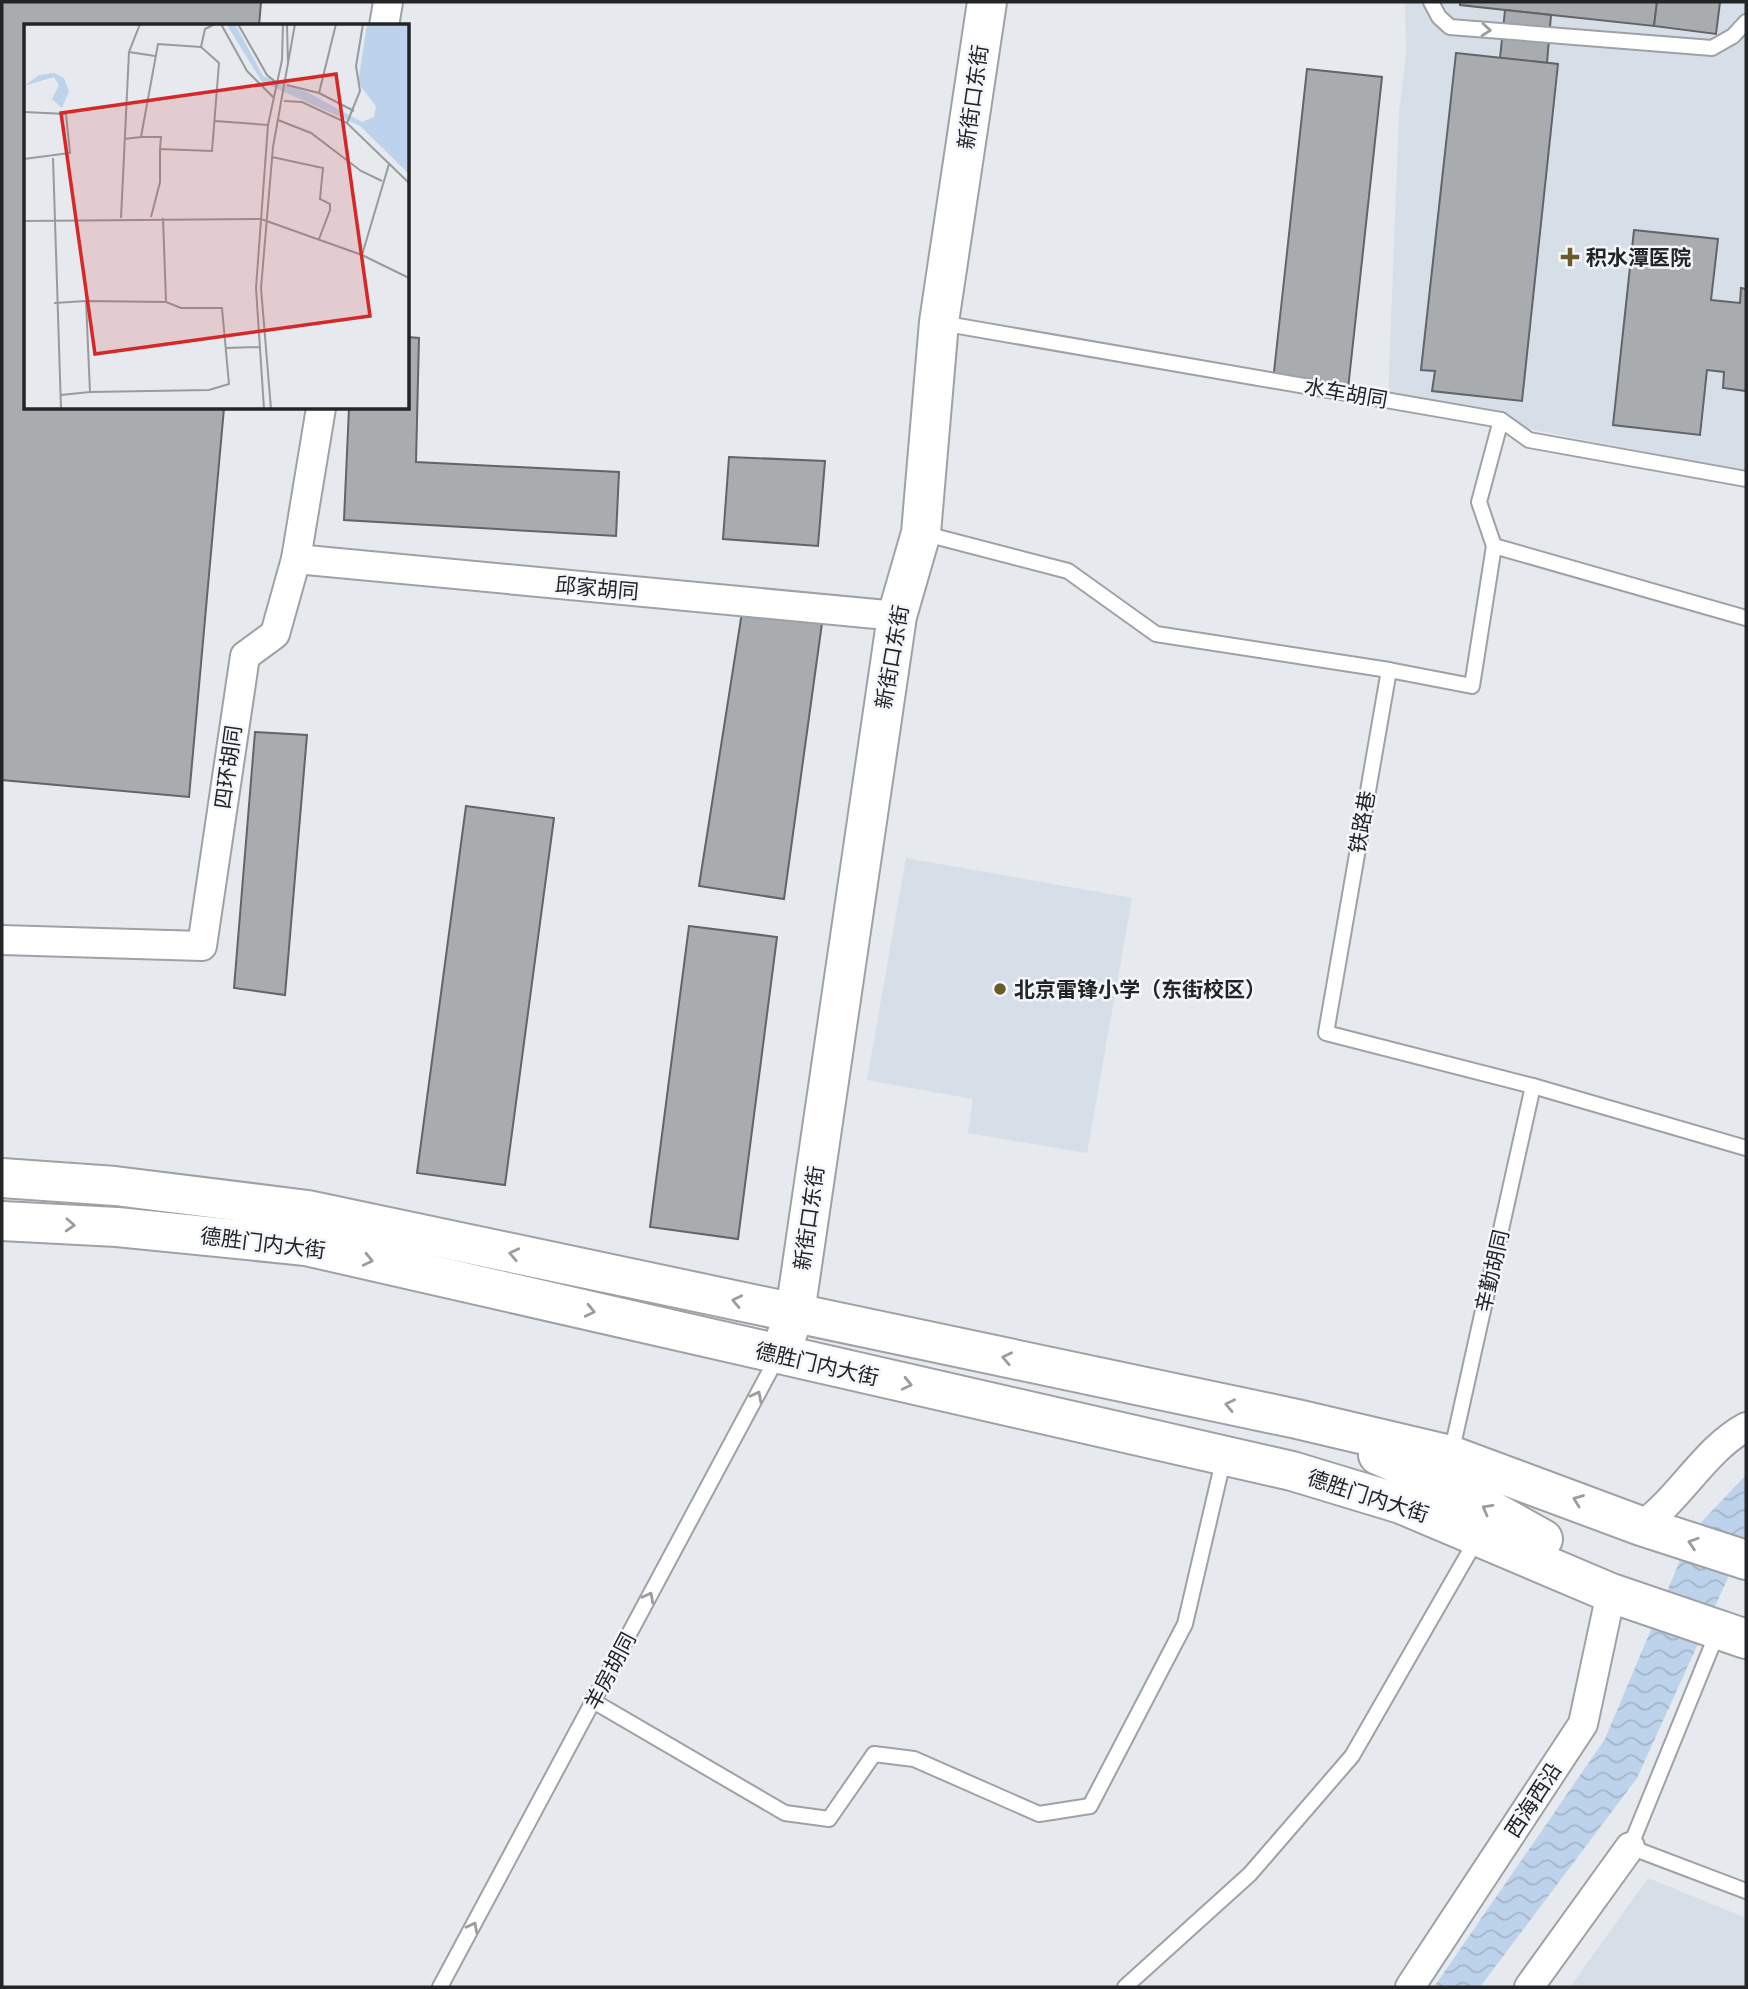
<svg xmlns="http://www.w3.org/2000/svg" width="1748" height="1989" font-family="'Public Sans','Noto Sans SC',sans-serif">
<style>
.built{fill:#d6dee8}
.water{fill:url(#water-waves)}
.building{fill:#a8acaf;stroke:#626468;stroke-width:2}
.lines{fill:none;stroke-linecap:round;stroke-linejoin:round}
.lane-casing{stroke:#9ea1a5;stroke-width:18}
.street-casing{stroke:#9ea1a5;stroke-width:32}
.secondary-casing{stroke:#9ea1a5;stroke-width:42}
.lane{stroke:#fff;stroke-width:14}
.street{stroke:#fff;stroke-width:28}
.secondary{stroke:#fff;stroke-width:38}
.oneway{stroke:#9c9c9d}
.poi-dot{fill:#6b5b29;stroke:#f3f7fb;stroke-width:2.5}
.labels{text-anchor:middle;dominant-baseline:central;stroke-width:5;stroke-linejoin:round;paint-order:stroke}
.street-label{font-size:21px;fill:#232426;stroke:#f3f7fb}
.poi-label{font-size:21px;font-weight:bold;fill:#232426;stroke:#f3f7fb;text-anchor:start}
.inset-road{fill:none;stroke:#989a9d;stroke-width:2}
.view{fill:#d62828;fill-opacity:0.15;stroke:#d62828;stroke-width:3.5}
.inset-edge{fill:none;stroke:#232426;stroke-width:3.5}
</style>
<defs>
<pattern id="water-waves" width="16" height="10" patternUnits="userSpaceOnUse" patternTransform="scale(1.75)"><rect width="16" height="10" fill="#bdd3eb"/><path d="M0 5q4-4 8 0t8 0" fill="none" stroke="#a2b5c9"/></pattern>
</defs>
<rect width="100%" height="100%" fill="#e6e9ed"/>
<g class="built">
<polygon points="1405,2 1746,2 1746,472 1388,401 1399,113 1406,55"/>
<polygon points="906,858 1132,898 1087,1153 968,1133 973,1099 867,1080"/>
<polygon points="1648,1878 1746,1918 1746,1987 1570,1987"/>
</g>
<polygon class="water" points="1746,1475 1746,1538 1637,1778 1480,1987 1434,1987 1605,1739 1692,1532"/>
<g class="building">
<polygon points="2,2 261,2 259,26 26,26 26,408 224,408 189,797 2,780"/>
<polygon points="1460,2 1657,2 1654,26 1460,5"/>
<polygon points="1657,2 1720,2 1716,34 1654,26"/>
<polygon points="1505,10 1551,15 1547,63 1500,58"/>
<polygon points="1456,53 1558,64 1522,401 1432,391 1435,371 1421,370"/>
<polygon points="1307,69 1382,77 1348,389 1273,381"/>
<polygon points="1634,230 1718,239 1711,300 1740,303 1741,288 1746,289 1746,391 1723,388 1724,372 1707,370 1700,435 1613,425"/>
<polygon points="408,337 419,338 416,462 619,472 616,536 344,520 349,408 408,408"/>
<polygon points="729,457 825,461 818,546 723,539"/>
<polygon points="742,612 822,623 784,899 699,886"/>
<polygon points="255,732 307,735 285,995 234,988"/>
<polygon points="466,806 554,818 505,1185 417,1173"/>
<polygon points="689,926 777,937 738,1239 650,1227"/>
</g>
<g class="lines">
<defs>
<g id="lane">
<polyline points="1431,2 1439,17 1450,27 1712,48 1733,36 1746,22"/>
<polyline points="941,323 1501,420 1529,440 1746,479"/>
<polyline points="1501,420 1479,502 1494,546 1746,618"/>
<polyline points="922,533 1068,571 1156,634 1389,670 1326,1033 1533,1086 1746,1148"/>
<polyline points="1389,670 1472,686 1494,546"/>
<polyline points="1451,1454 1533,1086"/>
<polyline points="1718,1631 1630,1847 1746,1891"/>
<polyline points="593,1701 785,1813 829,1819 874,1754 914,1759 1039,1814 1090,1806 1185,1624 1224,1457"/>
<polyline points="440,1987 778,1356"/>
<polyline points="1125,1987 1250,1874 1352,1756 1478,1537"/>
</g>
<g id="street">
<polyline points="384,26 388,2"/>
<polyline points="296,559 897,616"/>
<polyline points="2,940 202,946 245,656 275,634 296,559 321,408"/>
<path d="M1641,1526C1681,1498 1704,1450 1746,1427"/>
<polyline points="1410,1987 1583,1724 1611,1593"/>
<polyline points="1529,1987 1630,1847"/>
</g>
<g id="secondary">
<polyline points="2,1178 115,1186 308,1210 1297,1419 1450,1455 1641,1526 1746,1560"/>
<polyline points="2,1221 117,1227 306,1246 1292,1471 1401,1504 1611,1593 1746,1639"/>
<polyline points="786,1337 795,1313 897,616 921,533 939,322 987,2"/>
<polyline points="1378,1455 1446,1485 1543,1539"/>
</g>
</defs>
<use href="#lane" class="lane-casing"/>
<use href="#street" class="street-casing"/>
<use href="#secondary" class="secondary-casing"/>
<use href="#lane" class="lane"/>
<use href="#street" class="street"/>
<use href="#secondary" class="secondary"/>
</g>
<defs><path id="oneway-chevron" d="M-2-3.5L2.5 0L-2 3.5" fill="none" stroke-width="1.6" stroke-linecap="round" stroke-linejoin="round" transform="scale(1.75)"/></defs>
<g class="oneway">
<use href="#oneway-chevron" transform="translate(1486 30) rotate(5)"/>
<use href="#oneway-chevron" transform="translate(70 1225) rotate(3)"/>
<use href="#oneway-chevron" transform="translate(514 1254) rotate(-168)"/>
<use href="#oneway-chevron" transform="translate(368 1260) rotate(13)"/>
<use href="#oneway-chevron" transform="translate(737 1301) rotate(-168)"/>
<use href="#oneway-chevron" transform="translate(590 1311) rotate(13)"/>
<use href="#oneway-chevron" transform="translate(1007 1358) rotate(-168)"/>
<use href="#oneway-chevron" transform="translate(907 1384) rotate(13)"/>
<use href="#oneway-chevron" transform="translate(757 1396) rotate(-62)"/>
<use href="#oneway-chevron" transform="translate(1230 1405) rotate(-168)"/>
<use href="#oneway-chevron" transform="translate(1578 1500) rotate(-159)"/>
<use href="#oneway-chevron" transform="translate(1487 1509) rotate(-151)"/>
<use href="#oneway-chevron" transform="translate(1693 1543) rotate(-162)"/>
<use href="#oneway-chevron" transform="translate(649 1597) rotate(-62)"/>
<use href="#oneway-chevron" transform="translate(473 1927) rotate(-62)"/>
</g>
<g class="poi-dot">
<path d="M1566.5 246.5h7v7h7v7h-7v7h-7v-7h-7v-7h7z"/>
<circle cx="1000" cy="989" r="7"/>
</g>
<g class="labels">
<g class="street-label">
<text transform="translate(973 97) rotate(-82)">新街口东街</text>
<text transform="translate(1346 393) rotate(10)">水车胡同</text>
<text transform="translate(597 588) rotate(5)">邱家胡同</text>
<text transform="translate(892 657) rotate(-80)">新街口东街</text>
<text transform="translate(228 767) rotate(-82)">四环胡同</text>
<text transform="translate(1362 822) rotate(-80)">铁路巷</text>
<text transform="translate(809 1218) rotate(-82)">新街口东街</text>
<text transform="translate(263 1243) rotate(7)">德胜门内大街</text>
<text transform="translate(1492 1271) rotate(-77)">辛勤胡同</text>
<text transform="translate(817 1364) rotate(13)">德胜门内大街</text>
<text transform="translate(1368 1496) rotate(18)">德胜门内大街</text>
<text transform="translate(610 1671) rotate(-62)">羊房胡同</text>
<text transform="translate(1533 1800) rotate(-57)">西海西沿</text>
</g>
<g class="poi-label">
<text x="1586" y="257">积水潭医院</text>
<text x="1014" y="989">北京雷锋小学（东街校区）</text>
</g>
</g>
<g transform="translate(24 24)">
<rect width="385" height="385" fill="#e6e9ed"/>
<path d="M211,0L239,52L285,69L338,98L350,93L352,82L334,59L343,0H385V150L336,102L238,58L203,1ZM30,49L40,54L45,67L38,84L28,75L35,61L30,53L0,62L15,51Z" fill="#bdd3eb"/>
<path class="inset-road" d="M197,0L223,47L250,74M214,0L243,51L253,59M263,0L264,41M105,28L131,32M263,61L295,69L312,0M295,69L330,87M260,77L278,78L323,99L385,159M0,88L42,90L46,129L0,135M254,96L287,109L337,147L358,157M191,97L244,101M323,99L336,67L332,42L339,0M117,113H137L136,125M100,115L117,113L134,20L177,23M248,133L299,144L296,175L306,180V186L295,215M29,134L37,385M127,193L136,158V125L188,127L195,39L177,23L181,5L191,0M97,194L105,28L116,0M139,194L142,278M0,197L237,195L338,231L385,254M338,231L365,140M30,279L62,277L142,278L157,284H198L205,360L185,366L66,368L62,277M202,324L235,323M37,371L66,368M240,385L232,264L244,101L258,36L259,0M247,385L237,264L249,123L271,0"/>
<path class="view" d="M312,50L346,292L71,330L37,89Z"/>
<rect width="385" height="385" class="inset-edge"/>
</g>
<rect width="1748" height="1989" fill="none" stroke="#232426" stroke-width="7"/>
</svg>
